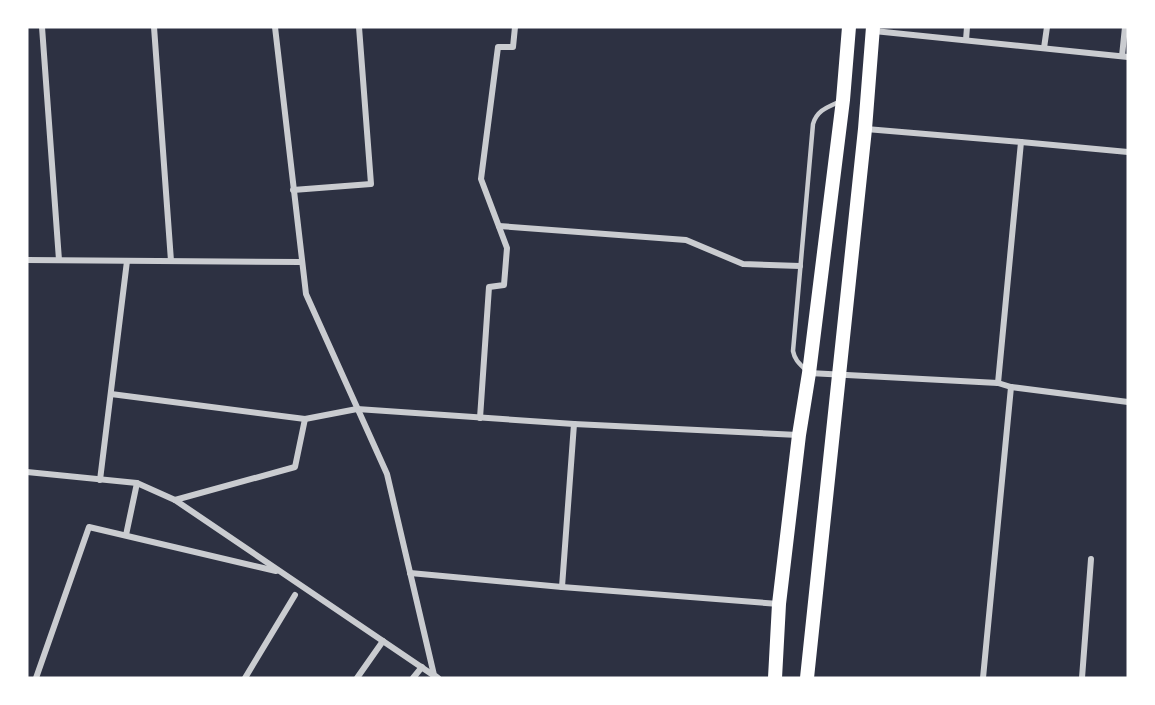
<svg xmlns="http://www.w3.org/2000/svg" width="1155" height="705" font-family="'Fira Sans Condensed',sans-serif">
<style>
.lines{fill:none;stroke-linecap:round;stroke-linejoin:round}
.service{stroke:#caccd0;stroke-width:4.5}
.minor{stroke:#caccd0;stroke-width:6}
.primary{stroke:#fff;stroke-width:14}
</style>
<rect width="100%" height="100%" fill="#2d3142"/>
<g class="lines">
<path class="service" d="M807,371C800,364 795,361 793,351L813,124C817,110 828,107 841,101"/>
<g class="minor">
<polyline points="42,27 59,260"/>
<polyline points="154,27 171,261"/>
<polyline points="275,27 306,294 387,474 434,675 438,678"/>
<polyline points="874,31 1128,57"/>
<polyline points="966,40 967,27"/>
<polyline points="1044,48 1047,27"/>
<polyline points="1122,56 1125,27"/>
<polyline points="866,129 1021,142 1128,152"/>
<polyline points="293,190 371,184 359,27"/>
<polyline points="499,226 686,240 743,264 800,266"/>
<polyline points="27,260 301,262"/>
<polyline points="809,373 998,383 1011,387 1128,402"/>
<polyline points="998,383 1021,142"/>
<polyline points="111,394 305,419 357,409 574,424 798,435"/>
<polyline points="480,418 489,287 504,285 507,248 481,179 498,47 513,47 515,27"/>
<polyline points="27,472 137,483 175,500 433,675"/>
<polyline points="100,480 127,261"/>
<polyline points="175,500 295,467 305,419"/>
<polyline points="126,535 137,483"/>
<polyline points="410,573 562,587 779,604"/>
<polyline points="562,587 574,424"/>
<polyline points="36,678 89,527 276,571"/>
<polyline points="245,678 295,595"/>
<polyline points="357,678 383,641"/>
<polyline points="413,678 422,667"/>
<polyline points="983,678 1011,387"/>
<polyline points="1082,678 1091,559"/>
</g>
<g class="primary">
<polyline points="775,678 779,604 799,435 809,373 843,100 849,27"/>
<polyline points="807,678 865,129 873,27"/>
</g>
</g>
<rect width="1155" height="705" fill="none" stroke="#ffffff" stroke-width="57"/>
</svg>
